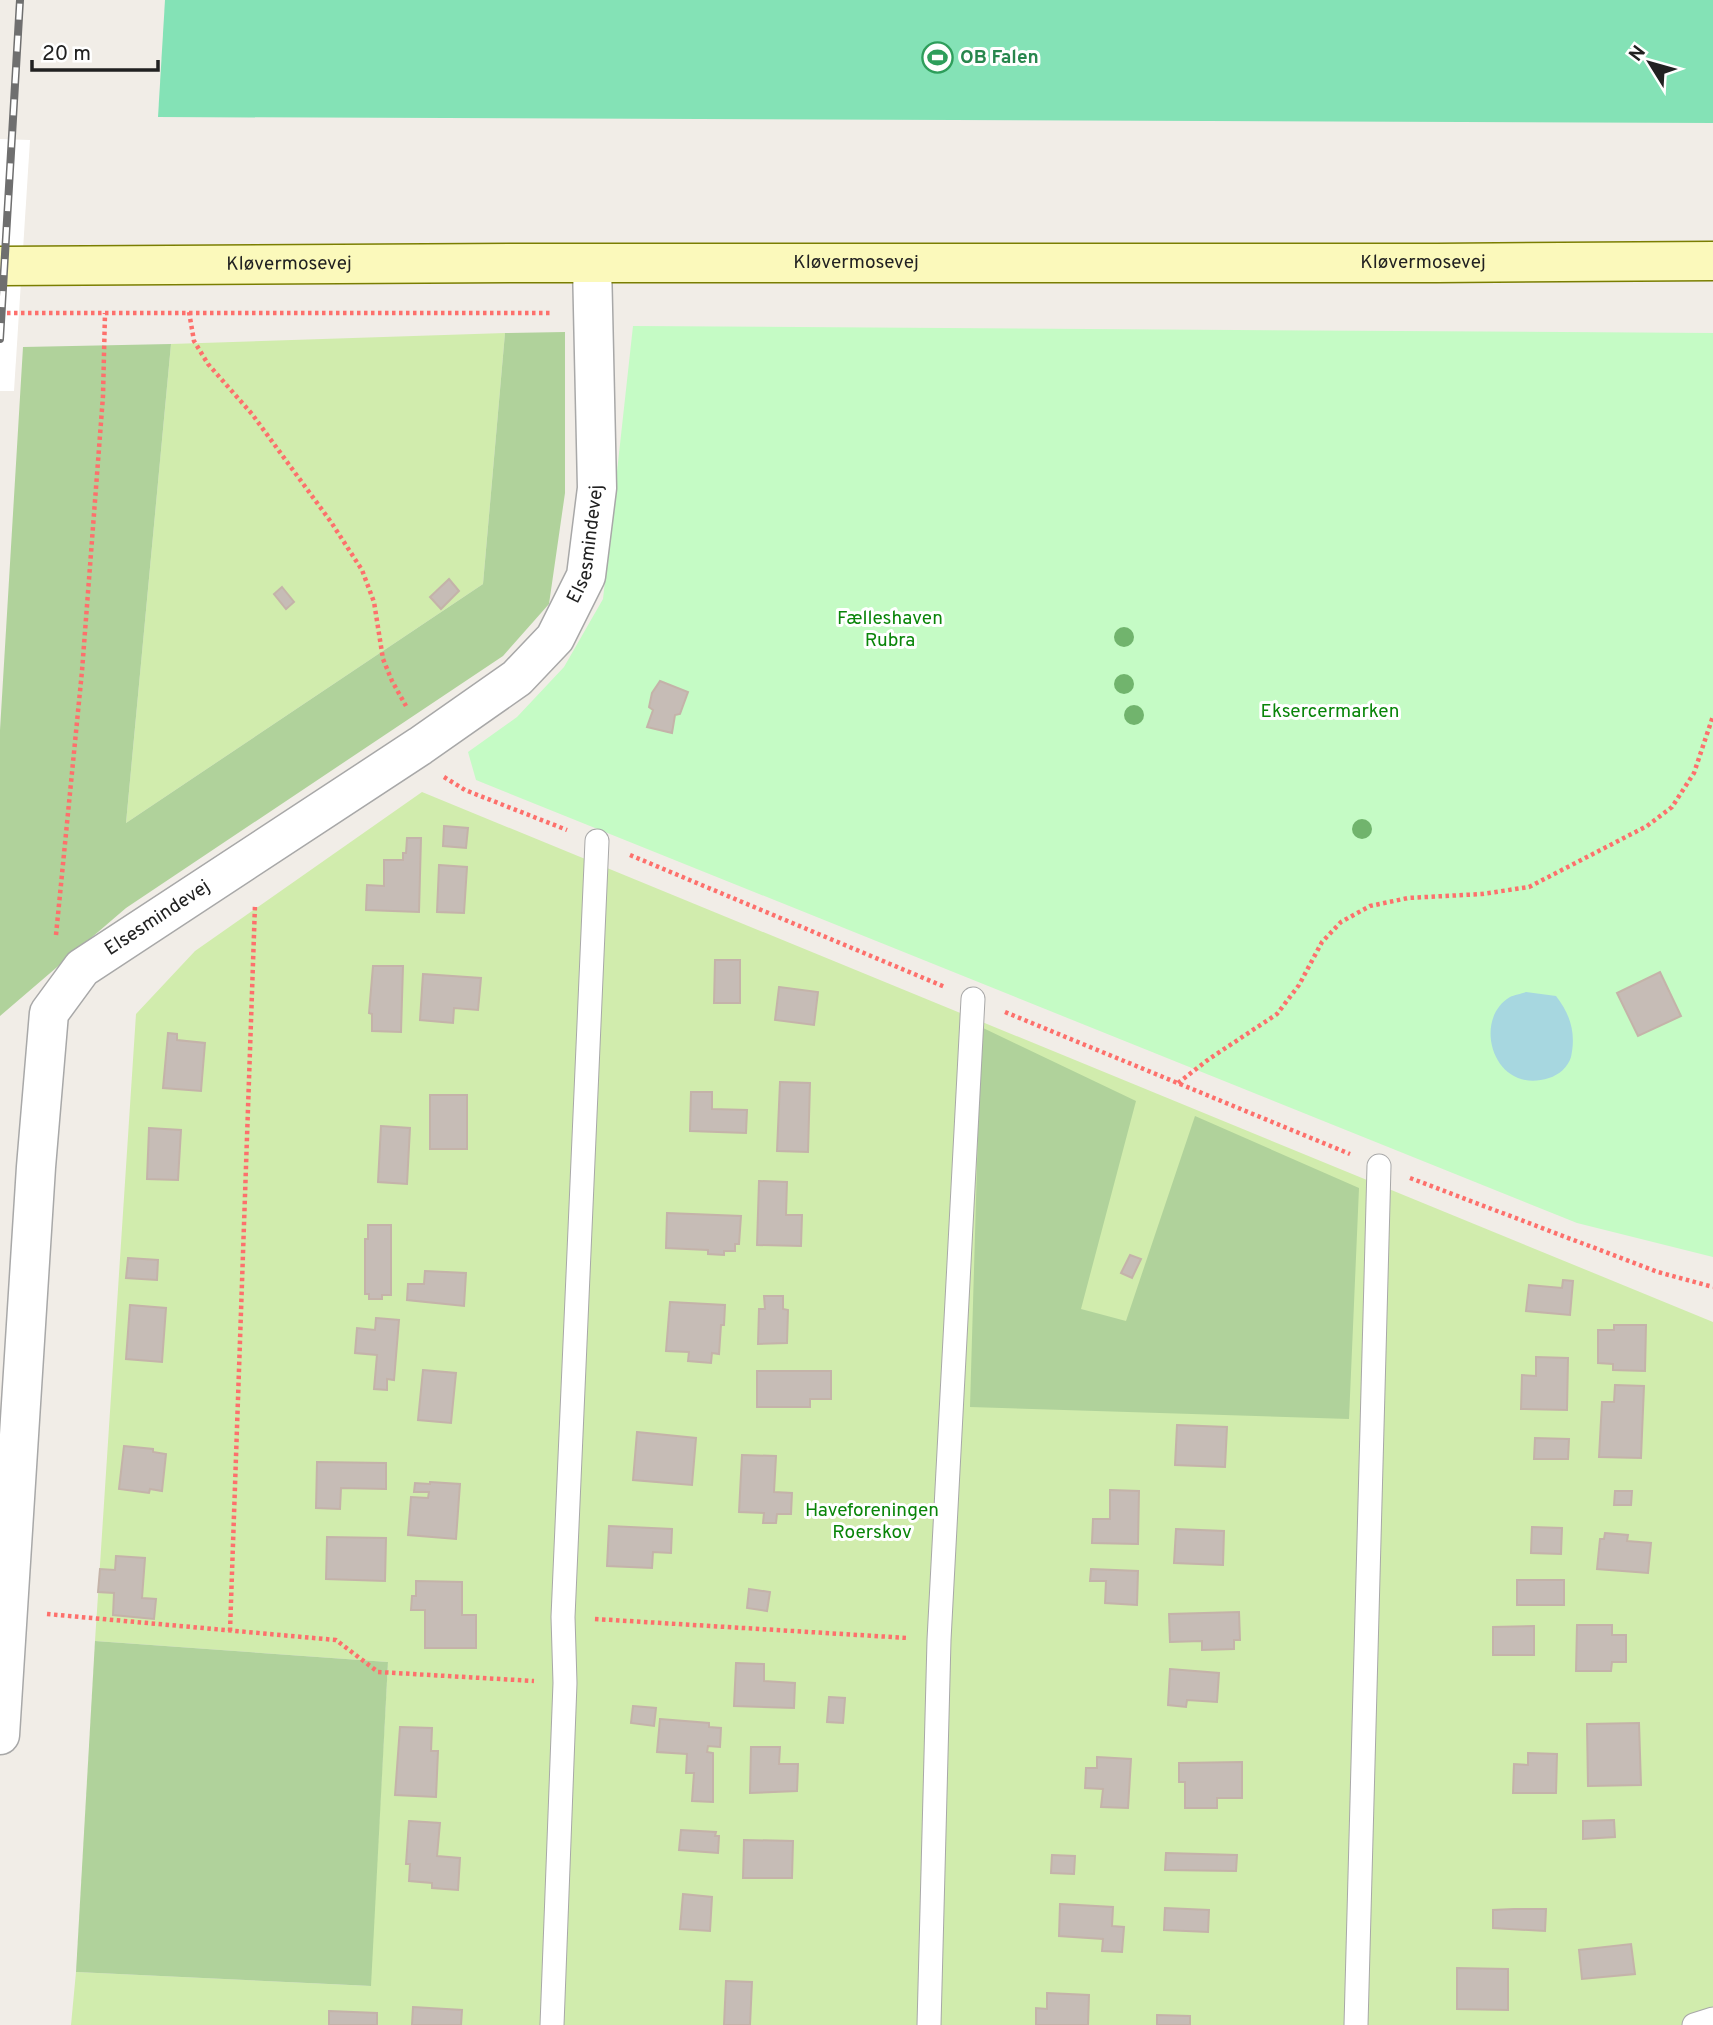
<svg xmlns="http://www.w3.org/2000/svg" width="1713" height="2025" font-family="Overpass,sans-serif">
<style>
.grass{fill:#d1ecad}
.forest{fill:#b0d29b}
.park{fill:#c5fbc5}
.pitch{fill:#84e2b6}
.water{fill:#a7d7e0}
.pier{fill:#fff}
.building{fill:#c6bcb6;stroke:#c4b3a9;stroke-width:2}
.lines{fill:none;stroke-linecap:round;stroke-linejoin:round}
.lane-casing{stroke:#a8a8a8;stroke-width:25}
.street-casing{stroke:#a8a8a8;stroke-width:41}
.secondary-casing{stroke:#7a7e02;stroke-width:41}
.path{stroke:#fd706c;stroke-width:4.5;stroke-dasharray:3.5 3.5;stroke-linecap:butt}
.lane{stroke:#fff;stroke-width:23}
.street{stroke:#fff;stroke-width:38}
.secondary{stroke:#fbf9bb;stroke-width:38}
.rail-casing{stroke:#6f6f6f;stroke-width:8}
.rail{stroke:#fff;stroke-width:5;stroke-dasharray:16;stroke-linecap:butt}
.tree{fill:#71b46d}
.labels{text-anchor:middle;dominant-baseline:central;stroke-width:6;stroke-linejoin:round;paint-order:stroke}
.leisure-label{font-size:19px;font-weight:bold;fill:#27864d;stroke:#fff;text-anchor:start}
.street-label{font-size:19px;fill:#212121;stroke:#fff}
.park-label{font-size:19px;fill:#098509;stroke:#fff}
</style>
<rect width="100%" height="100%" fill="#f1ede7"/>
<g class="grass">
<polygon points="505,333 483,584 126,823 171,344"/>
<polygon points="422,792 1713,1322 1713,2025 71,2025 76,1972 370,1986 388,1662 95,1641 136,1014 195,951"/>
</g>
<g class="forest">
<polygon points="565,332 565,493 549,604 503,656 126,908 0,1016 0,730 23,347 171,344 126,823 483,584 505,333"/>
<polygon points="981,1027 1136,1101 1081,1309 1126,1321 1195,1116 1359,1188 1349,1419 970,1407"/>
<polygon points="95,1641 388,1662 371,1986 76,1972"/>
</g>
<polygon class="park" points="633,326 1713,333 1713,1257 1577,1223 476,780 468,752 517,717 564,667 603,599"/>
<polygon class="pitch" points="165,0 1713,0 1713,123 158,117"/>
<path class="water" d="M1526,992L1556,996C1571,1015 1576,1034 1571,1057C1568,1067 1559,1075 1549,1078C1494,1096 1471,1020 1510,997C1514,995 1521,994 1526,992Z"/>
<polygon class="pier" points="0,139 30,140 14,391 0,391"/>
<g class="building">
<polygon points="449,579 459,591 441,609 430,597"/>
<polygon points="282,587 294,602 286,609 274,594"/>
<polygon points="660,681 688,692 680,714 675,715 672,733 647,727 653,710 649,707 652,693"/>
<polygon points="444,826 468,828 466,848 443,846"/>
<polygon points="407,838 421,838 419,912 366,910 367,885 384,886 384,860 403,860 403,853 406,853"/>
<polygon points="439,865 467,867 464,913 437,912"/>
<polygon points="715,960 740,960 740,1003 714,1003"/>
<polygon points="373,966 403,966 401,1032 372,1031 372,1014 369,1013"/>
<polygon points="1660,972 1681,1016 1638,1036 1617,993"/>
<polygon points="423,974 481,978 478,1010 454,1008 453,1023 420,1020"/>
<polygon points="779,987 818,992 814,1025 775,1020"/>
<polygon points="168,1033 177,1034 177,1040 205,1043 201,1091 163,1088"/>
<polygon points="780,1082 810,1083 808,1152 777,1151"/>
<polygon points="691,1092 712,1092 712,1109 747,1110 746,1133 690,1131"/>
<rect x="430" y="1095" width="37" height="54"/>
<polygon points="381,1126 410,1128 407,1184 378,1182"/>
<polygon points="149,1128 181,1130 178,1180 147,1179"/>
<polygon points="759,1181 787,1182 786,1215 802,1215 801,1246 757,1245"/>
<polygon points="667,1213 741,1216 739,1244 735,1244 735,1251 724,1251 724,1255 708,1254 708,1250 666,1248"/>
<polygon points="368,1225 391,1225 391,1295 382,1295 382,1299 369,1299 369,1294 365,1294 365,1239 368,1239"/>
<polygon points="1130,1255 1141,1259 1132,1278 1121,1273"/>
<polygon points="128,1258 158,1260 157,1280 126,1278"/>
<polygon points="425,1271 466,1273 464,1306 407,1300 408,1284 424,1284"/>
<polygon points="1563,1280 1573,1281 1570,1315 1526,1311 1529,1285 1562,1288"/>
<polygon points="764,1296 783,1296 783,1309 788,1310 787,1343 758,1344 759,1309 765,1309"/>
<polygon points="670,1302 725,1305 724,1325 721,1325 719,1354 712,1353 711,1363 688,1361 689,1352 666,1351"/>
<polygon points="130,1305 166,1308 162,1362 126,1359"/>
<polygon points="376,1318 399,1320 394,1380 387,1379 387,1390 374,1389 377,1355 355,1353 357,1328 375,1330"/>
<polygon points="1614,1325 1646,1325 1645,1371 1613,1370 1613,1364 1598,1363 1598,1330 1614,1330"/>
<polygon points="1536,1357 1568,1358 1567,1410 1521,1409 1522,1375 1536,1376"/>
<polygon points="423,1370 456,1373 451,1423 418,1420"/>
<polygon points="757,1371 831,1371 831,1399 810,1399 810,1407 757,1407"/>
<polygon points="1615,1385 1644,1386 1641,1458 1599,1457 1602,1402 1614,1402"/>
<polygon points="1177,1425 1227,1427 1225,1467 1175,1465"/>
<polygon points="637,1432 696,1438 692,1485 633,1480"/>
<polygon points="1535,1438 1569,1439 1568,1459 1534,1459"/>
<polygon points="124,1446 153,1449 153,1452 166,1454 162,1491 150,1489 149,1493 119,1489"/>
<polygon points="742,1455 776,1456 774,1492 792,1493 791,1514 777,1514 776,1523 763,1523 764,1513 739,1512"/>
<polygon points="317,1462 386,1463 386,1489 341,1488 340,1509 316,1508"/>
<polygon points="430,1482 460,1484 456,1539 408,1535 411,1497 428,1498 429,1492 414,1492 415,1483 430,1484"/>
<polygon points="1110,1490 1139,1491 1138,1544 1092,1543 1093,1519 1110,1519"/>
<polygon points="1615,1491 1632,1491 1631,1505 1614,1505"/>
<polygon points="609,1526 672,1529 671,1553 653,1552 652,1568 607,1566"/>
<polygon points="1532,1527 1562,1528 1561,1554 1531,1553"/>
<polygon points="1176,1529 1224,1531 1223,1565 1174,1563"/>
<polygon points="1605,1533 1628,1535 1627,1541 1651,1543 1648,1573 1597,1569 1600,1539 1604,1539"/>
<polygon points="327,1537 386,1538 385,1581 326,1579"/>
<polygon points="116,1556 145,1558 142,1598 156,1599 154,1619 113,1615 114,1593 98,1592 100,1569 115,1570"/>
<polygon points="1091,1569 1138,1571 1137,1605 1105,1603 1106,1581 1090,1581"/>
<rect x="1517" y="1580" width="47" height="25"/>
<polygon points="416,1581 462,1582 462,1615 476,1615 476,1648 425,1648 425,1610 411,1610 412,1596 416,1596"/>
<polygon points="749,1589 770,1592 767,1611 747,1608"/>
<polygon points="1239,1612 1240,1640 1234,1640 1234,1649 1202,1650 1202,1641 1170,1642 1169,1614"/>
<polygon points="1577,1625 1612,1625 1612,1635 1626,1635 1626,1662 1612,1662 1611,1671 1576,1671"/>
<polygon points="1534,1626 1534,1655 1493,1655 1493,1627"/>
<polygon points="736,1663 764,1664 764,1681 795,1683 794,1708 734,1706"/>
<polygon points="1170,1669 1219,1673 1217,1702 1187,1700 1186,1707 1168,1705"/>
<polygon points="829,1697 845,1698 843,1723 827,1722"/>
<polygon points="633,1706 656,1708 654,1726 631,1723"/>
<polygon points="660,1719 709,1723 709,1727 721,1728 720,1747 708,1746 707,1752 713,1753 713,1802 692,1801 694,1773 686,1773 687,1754 657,1752"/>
<polygon points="1639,1723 1641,1785 1588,1786 1587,1724"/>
<polygon points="400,1727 432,1728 431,1751 438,1751 436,1797 395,1795"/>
<polygon points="751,1747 780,1747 779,1764 798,1764 797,1791 750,1793"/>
<polygon points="1528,1753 1557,1754 1556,1793 1513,1793 1514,1764 1528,1765"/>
<polygon points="1097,1757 1131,1759 1128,1808 1101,1807 1103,1789 1085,1788 1086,1768 1097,1768"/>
<polygon points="1242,1762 1242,1798 1217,1798 1217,1808 1185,1808 1185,1782 1179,1782 1179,1763"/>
<polygon points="1614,1820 1615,1837 1583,1839 1583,1821"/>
<polygon points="409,1821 440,1823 437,1856 460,1858 458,1890 432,1888 432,1883 409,1881 410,1864 406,1864"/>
<polygon points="681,1830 716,1832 715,1836 719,1836 718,1853 679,1850"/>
<polygon points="744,1840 793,1841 792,1878 743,1878"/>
<polygon points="1166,1853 1237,1855 1236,1871 1165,1870"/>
<polygon points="1052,1855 1075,1856 1074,1874 1051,1873"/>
<polygon points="683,1894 712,1897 710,1931 680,1929"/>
<polygon points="1060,1904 1113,1907 1112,1926 1124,1927 1122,1952 1102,1951 1103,1939 1059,1936"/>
<polygon points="1165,1908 1209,1910 1208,1932 1164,1930"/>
<polygon points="1514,1909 1546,1909 1545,1931 1493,1928 1493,1910"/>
<polygon points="1631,1944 1635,1974 1582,1979 1579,1950"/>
<polygon points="1457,1968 1508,1969 1508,2010 1457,2009"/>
<polygon points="726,1981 752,1982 750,2025 724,2025"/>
<polygon points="1047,1993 1089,1995 1088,2025 1036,2025 1036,2008 1047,2009"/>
<polygon points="413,2007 462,2010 461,2025 412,2025"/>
<polygon points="329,2011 377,2013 377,2025 329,2025"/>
<polygon points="1157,2015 1190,2016 1190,2025 1157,2025"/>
</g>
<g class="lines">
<defs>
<g id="lane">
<polyline points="552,2025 565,1683 563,1617 597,841"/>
<polyline points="929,2025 939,1640 973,999"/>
<polyline points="1356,2025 1379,1166"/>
<polyline points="1694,2025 1713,2019"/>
</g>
<g id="street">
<path id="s1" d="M0,1735L36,1167L49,1013L82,968L420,746L517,678L555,638L586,576L597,488L592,264"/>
</g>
<g id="secondary">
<path id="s2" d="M0,266L511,263H1437L1713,261"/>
</g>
</defs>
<use href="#lane" class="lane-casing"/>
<use href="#street" class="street-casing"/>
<use href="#secondary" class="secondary-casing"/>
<g class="path">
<polyline points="189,312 194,341 208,364 252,414 331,522 362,570 374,602 383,659 392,681 406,706"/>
<polyline points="0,313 552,313"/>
<polyline points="444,777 465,790 567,830"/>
<polyline points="630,855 945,987"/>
<polyline points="56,935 82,671 103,396 105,313"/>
<polyline points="1005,1012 1350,1154"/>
<polyline points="1178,1083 1209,1059 1277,1014 1299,985 1322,942 1341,922 1370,906 1408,898 1482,894 1529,887 1647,826 1672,807 1694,773 1713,716"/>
<polyline points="1410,1178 1658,1272 1713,1287"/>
<polyline points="47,1614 336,1640 378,1672 534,1681"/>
<polyline points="595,1619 908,1638"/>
<polyline points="230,1631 255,905"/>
</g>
<use href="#lane" class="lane"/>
<use href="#street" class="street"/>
<use href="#secondary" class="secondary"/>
<defs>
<polyline id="rail" points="0,339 20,0"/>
</defs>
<use href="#rail" class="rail-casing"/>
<use href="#rail" class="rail"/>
</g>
<g class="tree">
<circle cx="1124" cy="637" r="10"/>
<circle cx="1124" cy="684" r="10"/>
<circle cx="1134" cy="715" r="10"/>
<circle cx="1362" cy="829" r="10"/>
</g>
<defs>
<symbol id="stadium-ring" viewBox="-11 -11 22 22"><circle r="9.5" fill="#fff" stroke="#2e9e5b" stroke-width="1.5"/><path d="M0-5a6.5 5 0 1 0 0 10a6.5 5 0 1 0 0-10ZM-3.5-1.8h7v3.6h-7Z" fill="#2e9e5b"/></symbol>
</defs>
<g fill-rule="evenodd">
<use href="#stadium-ring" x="920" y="40" width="35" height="35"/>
</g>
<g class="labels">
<g class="leisure-label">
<text x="960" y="58">OB Falen</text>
</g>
<g class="street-label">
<text stroke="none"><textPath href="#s2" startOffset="1423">Kløvermosevej</textPath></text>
<text stroke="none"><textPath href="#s2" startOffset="856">Kløvermosevej</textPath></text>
<text stroke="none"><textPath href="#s2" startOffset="289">Kløvermosevej</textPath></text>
<text stroke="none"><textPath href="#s1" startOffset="1458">Elsesmindevej</textPath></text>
<text stroke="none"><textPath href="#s1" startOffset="870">Elsesmindevej</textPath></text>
</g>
<g class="park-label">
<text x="890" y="619">Fælleshaven<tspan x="890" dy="22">Rubra</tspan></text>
<text x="1330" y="712">Eksercermarken</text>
<text x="872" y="1511">Haveforeningen<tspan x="872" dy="22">Roerskov</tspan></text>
</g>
</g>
<g transform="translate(1650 63) rotate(307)" stroke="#ffffff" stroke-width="5" paint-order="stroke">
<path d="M0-5L12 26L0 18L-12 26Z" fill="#212121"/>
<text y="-10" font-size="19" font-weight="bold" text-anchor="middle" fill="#212121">N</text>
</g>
<path d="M32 60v10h126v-10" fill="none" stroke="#212121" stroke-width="3.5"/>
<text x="42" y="60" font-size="21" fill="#212121" stroke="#ffffff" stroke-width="5" paint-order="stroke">20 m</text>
</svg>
